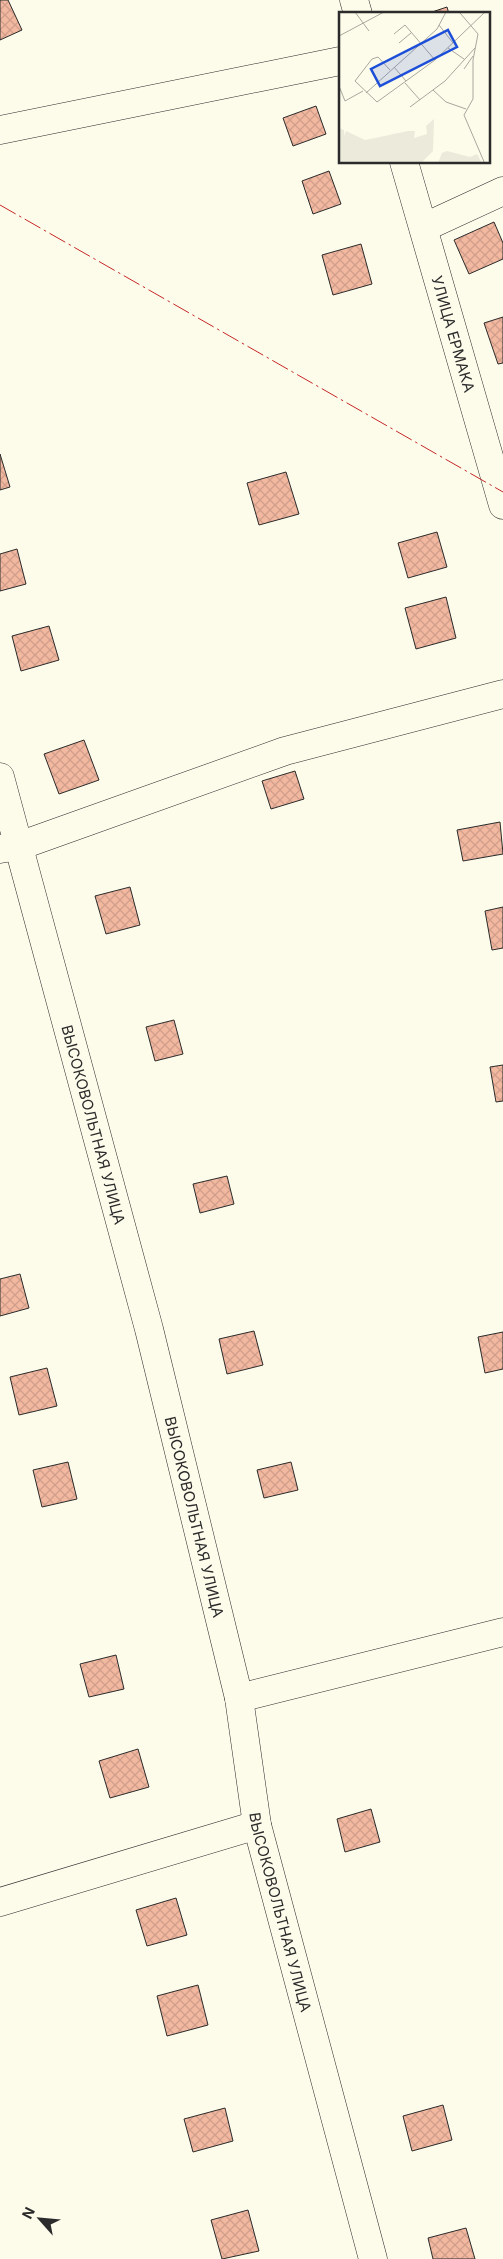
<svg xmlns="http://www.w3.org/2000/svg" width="503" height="2259" font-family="Inter,sans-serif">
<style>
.building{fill:url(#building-cross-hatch);stroke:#2b2b2b}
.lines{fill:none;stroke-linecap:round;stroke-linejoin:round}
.minor-casing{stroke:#2b2b2b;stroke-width:29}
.minor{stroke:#fdfbea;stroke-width:28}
.power{stroke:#c62828;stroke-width:1;stroke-dasharray:18 4 2.5 4;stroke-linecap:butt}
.labels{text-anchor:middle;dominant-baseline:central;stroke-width:4;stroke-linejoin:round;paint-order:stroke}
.street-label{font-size:15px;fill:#2b2b2b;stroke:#fdfbea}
.inset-road{fill:none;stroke:#a9a89e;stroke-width:1}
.view{fill:#1d4ed8;fill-opacity:0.15;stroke:#1d4ed8;stroke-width:2.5}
.inset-edge{fill:none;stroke:#2b2b2b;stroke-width:2.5}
</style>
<defs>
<pattern id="building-cross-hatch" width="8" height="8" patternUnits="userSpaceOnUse" patternTransform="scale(1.25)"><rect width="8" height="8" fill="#f2b8a0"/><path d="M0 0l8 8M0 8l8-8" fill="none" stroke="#d09e8a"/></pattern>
</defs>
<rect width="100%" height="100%" fill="#fdfbea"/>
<g class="building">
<polygon points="0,0 8,0 22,30 0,40"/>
<polygon points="447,7 449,14 426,14"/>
<polygon points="316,106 326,134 293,146 283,118"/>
<polygon points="329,171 341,204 313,214 302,181"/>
<polygon points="494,222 503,243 503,259 469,274 454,240"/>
<polygon points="361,244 372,284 333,295 322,255"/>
<polygon points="503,317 503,363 498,364 484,323"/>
<polygon points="0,454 10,487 0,490"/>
<polygon points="286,472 299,514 259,525 247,483"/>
<polygon points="437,532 447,567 408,578 398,543"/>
<polygon points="17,549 26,584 0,591 0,554"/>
<polygon points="446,597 456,638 416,649 405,608"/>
<polygon points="49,626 59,660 21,671 12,636"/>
<polygon points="84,740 99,780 59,794 44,754"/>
<polygon points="295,771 304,799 271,809 262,781"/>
<polygon points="500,822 503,854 463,861 457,830"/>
<polygon points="130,887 140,925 106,934 95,896"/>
<polygon points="503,907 503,948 492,950 485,911"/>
<polygon points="174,1020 183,1054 155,1061 146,1027"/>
<polygon points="503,1065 503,1101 496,1102 490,1067"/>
<polygon points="227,1176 234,1204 200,1213 193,1184"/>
<polygon points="20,1274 29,1308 0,1316 0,1279"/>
<polygon points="254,1331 263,1365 227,1374 219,1339"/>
<polygon points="503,1332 503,1369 485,1373 478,1337"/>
<polygon points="47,1368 57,1406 19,1415 10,1377"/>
<polygon points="68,1462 77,1499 42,1507 33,1470"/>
<polygon points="291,1462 298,1490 264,1498 257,1470"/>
<polygon points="116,1655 124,1689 89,1697 80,1664"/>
<polygon points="138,1749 149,1787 110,1798 99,1761"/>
<polygon points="371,1809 380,1842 345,1852 337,1819"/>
<polygon points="176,1898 187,1935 147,1946 136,1910"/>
<polygon points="198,1985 208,2025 167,2036 157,1996"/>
<polygon points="443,2105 452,2140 412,2151 403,2116"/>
<polygon points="225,2108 233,2141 193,2152 184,2119"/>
<polygon points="248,2210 259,2251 222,2259 211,2220"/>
<polygon points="466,2228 475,2259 433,2259 428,2238"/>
</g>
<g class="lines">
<defs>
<g id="minor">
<polyline points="354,0 358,14"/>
<polyline points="0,130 340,61"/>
<path id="s1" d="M404,162L503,505"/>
<polyline points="425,227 503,191"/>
<path id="s2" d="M0,777L149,1329L239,1698L257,1825L373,2259"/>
<polyline points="0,849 19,846 285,751 503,694"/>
<polyline points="239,1698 503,1632"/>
<polyline points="0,1902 257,1825"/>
</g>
</defs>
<use href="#minor" class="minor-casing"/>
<use href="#minor" class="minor"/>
<polyline class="power" points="0,205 503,492"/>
</g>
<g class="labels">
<g class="street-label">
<text stroke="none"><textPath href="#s1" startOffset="179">УЛИЦА ЕРМАКА</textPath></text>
<text stroke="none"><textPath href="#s2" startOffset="360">ВЫСОКОВОЛЬТНАЯ УЛИЦА</textPath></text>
<text stroke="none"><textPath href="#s2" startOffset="765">ВЫСОКОВОЛЬТНАЯ УЛИЦА</textPath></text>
<text stroke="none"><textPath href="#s2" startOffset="1170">ВЫСОКОВОЛЬТНАЯ УЛИЦА</textPath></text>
</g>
</g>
<g transform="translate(339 12)">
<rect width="151" height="151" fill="#fdfbea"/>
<path d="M95,107L94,139L82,151H0V116L5,118V124L7,119L26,128L69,119H76L75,126L88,122L87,114ZM108,139L131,145L138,142L143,151H99L103,141Z" fill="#ecebdb"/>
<path class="inset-road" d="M16,0L30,19M105,0H123M121,1L139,22L134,48V87L125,103L146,152M100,13L114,31M55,22L66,13L96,48M0,24L45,0M60,31L72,21M109,36L125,47M55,55L67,69M125,57L134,44M51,58L39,45L33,47L16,69L38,90L96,48L146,0M66,71L81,88M0,74L6,89L24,79M94,78L107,90L127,97M27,81L98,17L107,0M71,95L106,69L136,36"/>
<path class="view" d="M109,18L118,35L41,74L32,57Z"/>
<rect width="151" height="151" class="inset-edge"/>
</g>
<g transform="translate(40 2219) rotate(297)" stroke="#fdfbea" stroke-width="4" paint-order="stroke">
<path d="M0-4L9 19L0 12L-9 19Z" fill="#2b2b2b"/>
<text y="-8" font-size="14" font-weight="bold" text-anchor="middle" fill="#2b2b2b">N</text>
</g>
</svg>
